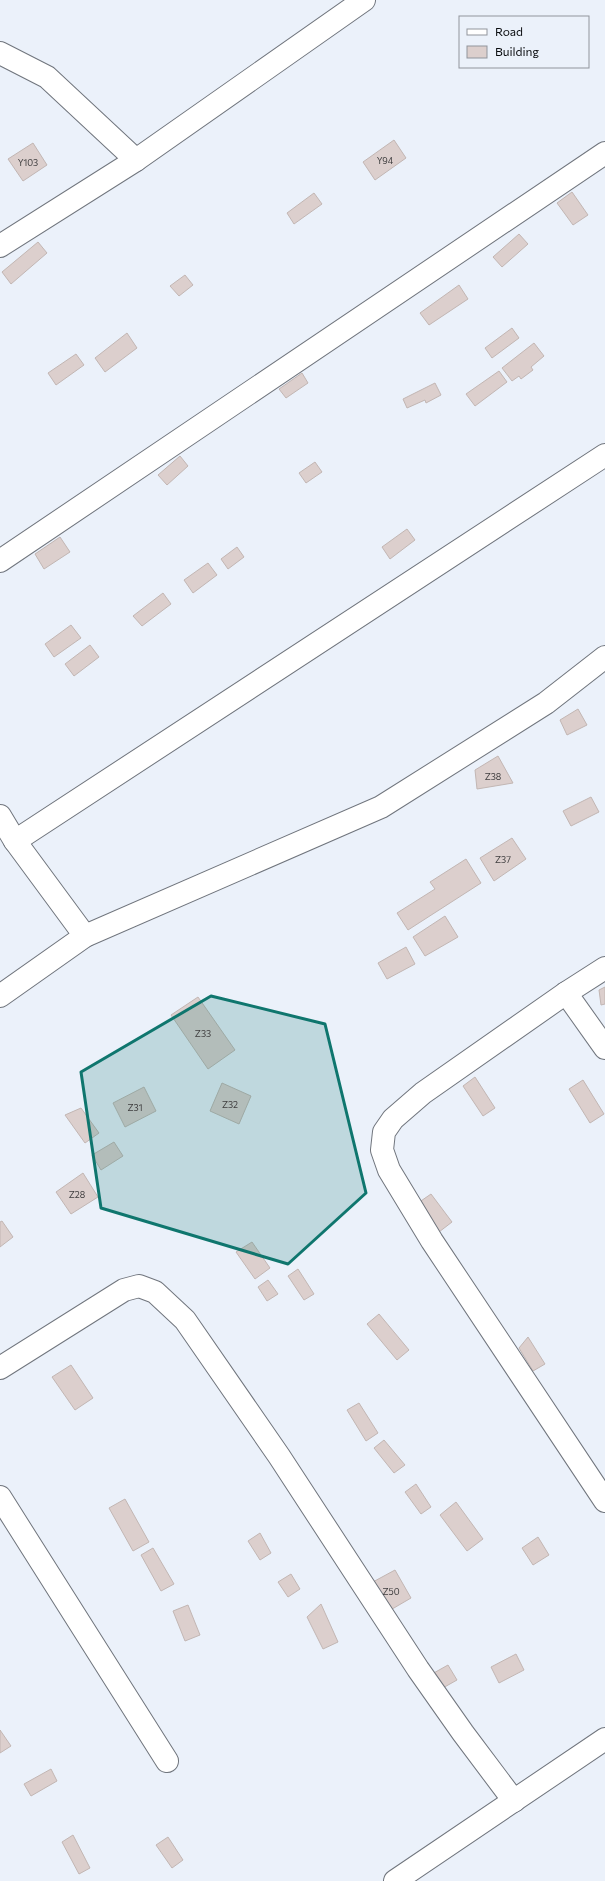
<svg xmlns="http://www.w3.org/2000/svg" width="605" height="1881" font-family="Commissioner,sans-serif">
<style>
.building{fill:#dccfcd;stroke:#c2b6b3}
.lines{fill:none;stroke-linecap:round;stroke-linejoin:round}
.minor-casing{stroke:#70757d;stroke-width:24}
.minor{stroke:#fff;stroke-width:22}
.marked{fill:#0f766e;fill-opacity:0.2;stroke:#0f766e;stroke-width:3;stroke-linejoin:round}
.labels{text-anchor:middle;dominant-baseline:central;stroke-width:4;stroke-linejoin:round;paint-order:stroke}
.number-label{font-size:9px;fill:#3e3d3e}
</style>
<rect width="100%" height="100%" fill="#ebf1fa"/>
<g class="building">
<polygon points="394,140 406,158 375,180 363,162"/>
<polygon points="33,143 47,165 23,181 8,159"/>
<polygon points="572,192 588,215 573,225 557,203"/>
<polygon points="314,193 322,204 294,224 287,213"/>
<polygon points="519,234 528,244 502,267 493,257"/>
<polygon points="38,242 47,253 11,284 2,272"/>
<polygon points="185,275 193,285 179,296 170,286"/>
<polygon points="459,285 468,299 429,325 420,313"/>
<polygon points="512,328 519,338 492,358 485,348"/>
<polygon points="127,333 137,348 105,372 95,358"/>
<polygon points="534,343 544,356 531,367 533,370 521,379 519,376 512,381 502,368"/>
<polygon points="76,354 84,365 56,385 48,373"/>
<polygon points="499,371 507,382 475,406 466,394"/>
<polygon points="302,373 308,383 286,398 279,389"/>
<polygon points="435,383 441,395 426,403 425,400 407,408 403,399"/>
<polygon points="180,456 188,466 167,485 158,475"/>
<polygon points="315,462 322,472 306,483 299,473"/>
<polygon points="407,529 415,540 390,559 382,547"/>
<polygon points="60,537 70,552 44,569 35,554"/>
<polygon points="237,547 244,557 228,569 221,559"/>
<polygon points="208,563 217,575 193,593 184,580"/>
<polygon points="163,593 171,604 142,626 133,616"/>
<polygon points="71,625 81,638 54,657 45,644"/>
<polygon points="90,645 99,657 74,676 65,664"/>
<polygon points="578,709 587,725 567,735 560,720"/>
<polygon points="498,756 513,783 477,789 475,770"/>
<polygon points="591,797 599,812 571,826 563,811"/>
<polygon points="512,838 526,859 494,881 480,858"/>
<polygon points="466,859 481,883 408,930 397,913 435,889 430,882"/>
<polygon points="445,916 458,937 425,956 413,937"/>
<polygon points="406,947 415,964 387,979 378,963"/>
<polygon points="605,987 605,1004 601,1005 599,990"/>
<polygon points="198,997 235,1050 208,1069 171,1015"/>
<polygon points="475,1077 495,1108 483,1116 463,1086"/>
<polygon points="583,1080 604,1114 590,1123 569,1089"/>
<polygon points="222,1083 251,1096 239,1124 210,1111"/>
<polygon points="144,1087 156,1111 125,1127 113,1103"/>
<polygon points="81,1108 99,1133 85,1143 65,1115"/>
<polygon points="114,1142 123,1156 101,1170 92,1155"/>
<polygon points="83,1173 98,1197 71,1214 56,1192"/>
<polygon points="431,1194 452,1222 439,1232 418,1203"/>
<polygon points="2,1221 13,1237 0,1247 0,1222"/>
<polygon points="252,1242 270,1268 255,1279 236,1252"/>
<polygon points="298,1269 314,1294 304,1300 288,1276"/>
<polygon points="268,1280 278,1294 267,1301 258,1287"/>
<polygon points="379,1314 409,1350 397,1360 367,1324"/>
<polygon points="528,1337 545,1364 533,1371 519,1348"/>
<polygon points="71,1365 93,1398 75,1410 52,1377"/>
<polygon points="359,1403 378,1433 366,1441 347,1410"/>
<polygon points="384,1440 405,1465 394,1473 374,1448"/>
<polygon points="416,1484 431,1507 421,1514 405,1492"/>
<polygon points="125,1499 149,1542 133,1551 109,1508"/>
<polygon points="456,1502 483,1539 467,1551 440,1515"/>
<polygon points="260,1533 271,1553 260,1560 248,1541"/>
<polygon points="538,1537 549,1555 533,1565 522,1548"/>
<polygon points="153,1548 174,1584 161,1591 141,1555"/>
<polygon points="395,1570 411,1598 387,1612 371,1583"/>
<polygon points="291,1574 300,1589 288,1597 278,1582"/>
<polygon points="321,1604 338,1642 323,1649 307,1617"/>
<polygon points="188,1605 200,1635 185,1641 173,1611"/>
<polygon points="516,1654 524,1670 499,1683 491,1667"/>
<polygon points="448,1665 457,1680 441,1689 432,1674"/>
<polygon points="0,1730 11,1746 0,1753"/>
<polygon points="51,1769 57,1781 31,1796 24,1784"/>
<polygon points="73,1835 90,1868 79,1874 62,1842"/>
<polygon points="168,1837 183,1860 172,1868 156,1845"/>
</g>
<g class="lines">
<defs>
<g id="minor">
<polyline points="0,53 47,77 136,160"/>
<polyline points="0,246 136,160 364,0"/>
<polyline points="0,561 605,153"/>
<polyline points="0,816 15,841 85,936"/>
<polyline points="15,841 605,455"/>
<polyline points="605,968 566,993 423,1093 393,1119 384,1132 382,1150 389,1170 432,1241 605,1501"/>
<polyline points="566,993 605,1048"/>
<polyline points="0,996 85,936 381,807 546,703 605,657"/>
<polyline points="0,1368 124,1290 139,1286 155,1292 185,1320 279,1456 418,1669 463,1733 514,1801"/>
<polyline points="0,1497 167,1761"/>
<polyline points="395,1881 605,1739"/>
</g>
</defs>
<use href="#minor" class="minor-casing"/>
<use href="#minor" class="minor"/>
</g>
<path class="marked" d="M211,996L325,1024L366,1193L288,1264L101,1208L81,1072Z"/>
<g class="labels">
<g class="number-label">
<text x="385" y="160">Y94</text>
<text x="28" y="162">Y103</text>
<text x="493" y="776">Z38</text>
<text x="503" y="859">Z37</text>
<text x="203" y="1033">Z33</text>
<text x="230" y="1104">Z32</text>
<text x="135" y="1107">Z31</text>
<text x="77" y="1194">Z28</text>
<text x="391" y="1591">Z50</text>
</g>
</g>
<rect x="459" y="16" width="130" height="52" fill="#ebf1fa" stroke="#91959c"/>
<rect x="467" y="29" width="20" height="6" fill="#ffffff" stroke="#91959c"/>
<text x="495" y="36" font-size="12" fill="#0a0c0f">Road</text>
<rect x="467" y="46" width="20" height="12" fill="#dccfcd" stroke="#91959c"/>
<text x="495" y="56" font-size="12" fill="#0a0c0f">Building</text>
</svg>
